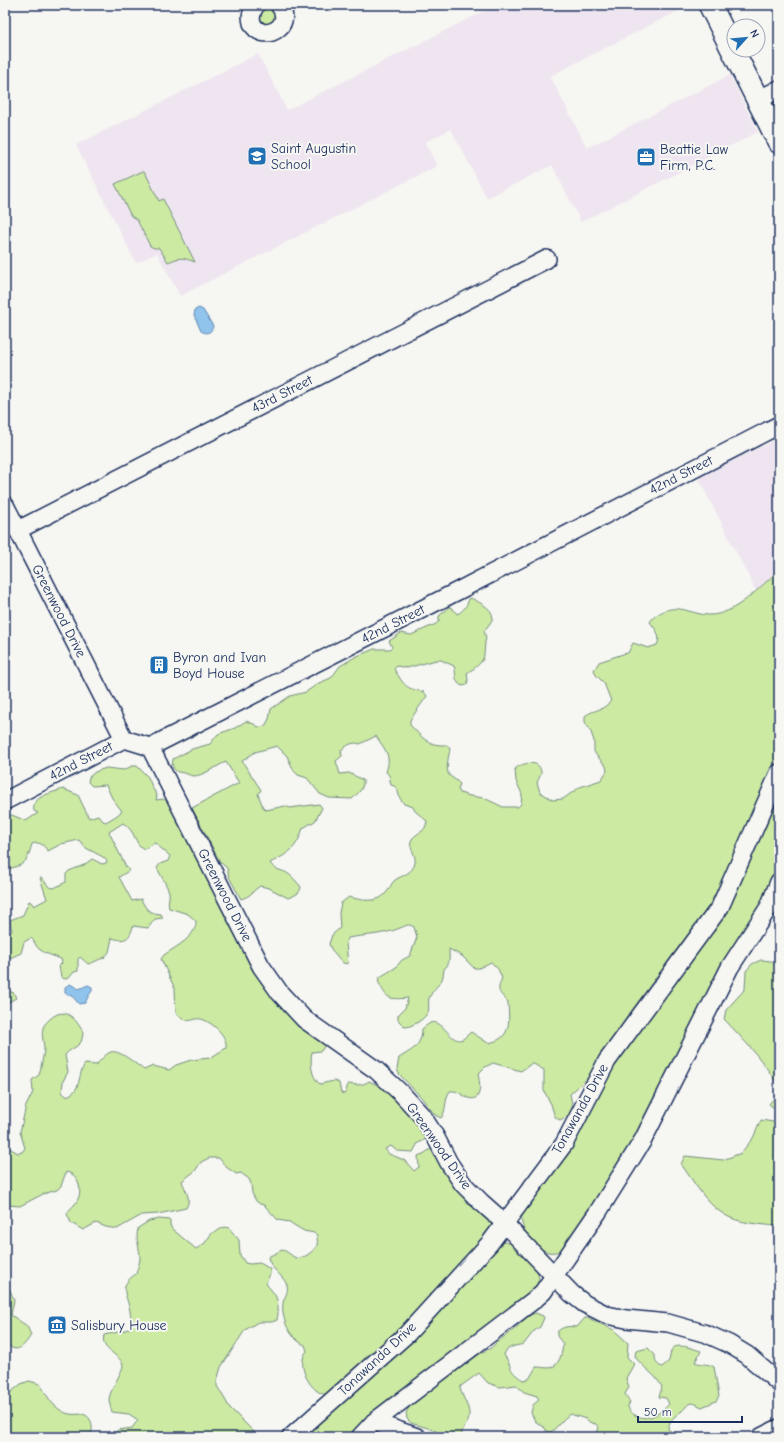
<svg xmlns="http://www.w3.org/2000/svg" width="784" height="1442" font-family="'Comic Neue',sans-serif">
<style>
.built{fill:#efe5f0}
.green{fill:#cceaa2;stroke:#748c80}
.water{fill:#90c4ed;stroke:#6188b4}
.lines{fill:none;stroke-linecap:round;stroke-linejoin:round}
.street-casing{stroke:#1b2f5e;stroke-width:20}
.secondary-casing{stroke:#1b2f5e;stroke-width:25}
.street{stroke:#f6f6f2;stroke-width:17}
.secondary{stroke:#f6f6f2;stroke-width:22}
.labels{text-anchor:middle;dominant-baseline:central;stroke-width:4;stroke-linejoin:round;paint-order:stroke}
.poi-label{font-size:14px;fill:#1b2f5e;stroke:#f6f6f2;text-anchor:start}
.street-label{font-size:14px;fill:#1b2f5e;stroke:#f6f6f2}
</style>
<rect width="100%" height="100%" fill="#f6f6f2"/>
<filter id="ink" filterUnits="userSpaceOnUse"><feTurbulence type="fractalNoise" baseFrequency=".025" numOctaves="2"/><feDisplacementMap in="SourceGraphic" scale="8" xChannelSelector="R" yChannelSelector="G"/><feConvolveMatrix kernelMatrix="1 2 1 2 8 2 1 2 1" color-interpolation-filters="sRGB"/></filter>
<g filter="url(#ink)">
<g class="built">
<polygon points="496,5 690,5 550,76 587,148 730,75 758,132 581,222 552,165 487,198 451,129 425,142 437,166 180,296 157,253 136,263 76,145 258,54 287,110"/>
<polygon points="779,438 779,579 756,591 698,477"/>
</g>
<g class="green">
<polygon points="267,7 272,8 276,15 274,22 267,26 260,23 259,10 263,8"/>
<path d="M143,171L145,172L159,201L163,199L195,262C181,257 181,257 168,262L159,248H154L150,246L137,220L131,216L115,184Z"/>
<path d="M779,570V642L777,649L779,654V757L771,769L723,879L709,906L627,1017L590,1076L570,1094L573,1108L568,1116L560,1120L556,1118L554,1114L551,1104L544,1091V1070L532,1063L521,1071L493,1063L485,1067L478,1074C480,1082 483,1103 468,1098C461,1095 458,1090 450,1091C444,1099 447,1111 441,1118L435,1115L421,1097L399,1074L397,1069L399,1058C413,1049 421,1047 422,1029C425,1027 428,1024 430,1023C444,1018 450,1045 463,1039C466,1037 468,1034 471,1032L488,1043C512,1039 509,1022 508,1002C499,992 496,992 502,978L498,969L491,962L479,968H474L462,956L449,949C449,956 451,964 444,969C443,985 437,983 430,996C427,1001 430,1007 428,1012C425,1019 412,1027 405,1027L398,1020V1015L405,1008L408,998C388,1000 387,999 378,981L380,977L395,968L402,960L410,956L417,937L414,927C408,923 406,926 400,928C384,935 364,935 348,938L346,943L348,964L343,963L331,949L329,944L332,935L340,928L339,913L341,903L349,897C361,900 377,904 386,893C390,889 391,883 395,880C403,875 413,873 415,863C417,855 407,846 412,839C418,831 425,834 427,821L415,811L413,807L404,804C402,801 399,798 399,795C397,789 398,787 391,785L389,775L386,772C392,755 385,750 376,736L360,744C352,741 347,746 341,750L342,756L336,761L340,774L349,773L363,780C364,789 358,793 352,799L329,798L320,794L307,778L298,775L294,771L287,756L277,746L255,752L242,761L261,790L258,794L263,807L266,810L285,806L290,808L319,804L322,808L315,821L303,828C296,850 289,853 270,863C275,871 280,869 287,873C292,876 297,882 301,887C300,894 295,895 288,898L269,888L260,886C251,892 253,895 241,899L229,877L227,868L220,862L192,808L239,783L226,762C218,765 203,776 194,776C191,776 188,774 184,773C175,772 171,770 173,759L192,749L210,744L218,734L235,728L246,721L254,724L258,727L265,726L269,719L271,709L290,696L306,692L319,683L331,678L340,666L355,657L374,649H390L392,647L389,641L401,633L411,635L436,624L439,621V616L450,607L454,610L457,614C464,611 467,605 469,599L471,598C478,602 496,609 492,620C490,624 486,628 484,631L486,638C484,644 485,648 484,654C484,663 473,669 467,673L468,680L467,685L462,686C453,681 457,674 454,666L441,660H436L407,668L397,666L394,669C405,686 404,688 424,692L427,696L410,720V725C423,738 427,746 447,745L450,749C449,755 445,770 449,775C453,779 457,780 460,784L458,789L460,793L470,796L484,798L503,807H518L521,804L522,794L516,781L515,769C522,762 542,759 541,774C540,776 538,780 537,783L540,792L553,800L563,799L580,787L601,780L607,771L606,766L596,755L594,751V741L591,732L585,722V716C592,711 593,712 600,709C604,708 608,704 611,701L604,683L596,675L594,670L599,662L623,654L628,653L633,643L648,648L657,645C662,636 655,629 650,622C653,617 656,615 662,612C679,603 692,615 710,615C735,615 761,586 779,570Z"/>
<path d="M132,766H137L148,777L153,789L157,795L156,800L163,799L169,802L255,969L326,1044L321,1051L312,1052C310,1061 311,1078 320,1084L334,1081L339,1083L341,1093L345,1094L348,1084C356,1085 362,1086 369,1081L379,1086L380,1083C398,1099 414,1117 427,1137L423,1141L418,1143L413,1152L397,1151L391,1146L385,1149L389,1154L404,1160L414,1171L419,1167L418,1156L425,1153L433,1147L491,1221L492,1229L417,1315L327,1395C323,1394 319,1393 316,1390C306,1382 297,1362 307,1351L305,1345C290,1339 281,1319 283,1303C284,1297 289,1293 287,1285C283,1275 270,1269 268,1257L282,1250C288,1251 291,1256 296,1258C302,1260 315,1251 317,1245C318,1242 317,1238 317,1235L314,1233L304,1231L289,1222L278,1220L264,1205L260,1204L256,1201L252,1193L251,1184L249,1179L241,1173L236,1174L226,1167L219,1158H209L201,1162L195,1171L182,1181C185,1190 192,1199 186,1208L158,1214L142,1215L117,1229L106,1227L96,1223L83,1230L71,1223L67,1214C69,1209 72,1208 75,1204C81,1196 81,1188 77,1179C74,1175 71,1173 66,1172L61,1186L57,1190L43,1194L20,1206L8,1205L5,1221V1143L9,1148L18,1153L22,1152L25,1148L20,1132L26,1106L33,1092L32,1080L39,1075C41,1067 43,1058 44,1050C44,1043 41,1035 43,1028C44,1024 47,1022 50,1019C65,1005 76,1019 83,1032C83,1035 82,1039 81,1042C77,1048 69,1049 65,1055L68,1072L63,1081L62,1092L66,1096C82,1092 77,1075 85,1064L96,1065C100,1061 105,1054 111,1052C119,1049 137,1065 144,1070L153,1066L169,1070L176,1065L191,1060L210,1058L226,1048C228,1037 214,1024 204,1020C192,1015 192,1028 176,1013L175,989L161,959L164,955C175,947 197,937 196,921L188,914L169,908C167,902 170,898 169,892C166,883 161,876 157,868L160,864L168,861L170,856L155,843L144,849C134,844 136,831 123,823L109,832L126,867L130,870L119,877L132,901L141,899C146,910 149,913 161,914L163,918L155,919L148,928L133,926C130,939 125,942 112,938L109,952L104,958C98,959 94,963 88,964L80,957L78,959V971L74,972L69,978L65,979L61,977L59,966L62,963L61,959C54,956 45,954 39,949C35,946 35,941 31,938L24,942L21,953L10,958L5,953V935L12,931L10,920L23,915L29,901L31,902L34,906L47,899L40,878H42L49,887L54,888L66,882V874L69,871L84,865L92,859L102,864L106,863L107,861L103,857L86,848L79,840L61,844L48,851C43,845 40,841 32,844C26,865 25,864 5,870V818L12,815L26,821L38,813L34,811C31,796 52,793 63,789L78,795L89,818L98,815L103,821L106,822L116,816L122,811L112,798L106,785L92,786L88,782L89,777L95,772L106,768L124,770Z"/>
<path d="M779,788V865L764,904L622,1165L563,1250C558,1252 553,1253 548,1252C536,1249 518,1228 522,1215L548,1179L569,1147L619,1053L716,920Z"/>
<path d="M761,960L771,961L779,965V1110L775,1109L769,1104L775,1097L779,1088C767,1064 743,1039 724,1019L726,1010L745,989L746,971L752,964Z"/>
<polygon points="5,990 14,993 16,998 5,1004"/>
<path d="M761,1120L779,1123V1226C764,1225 737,1223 725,1215C706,1204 694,1182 681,1164L685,1156L723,1160L741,1153L753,1138Z"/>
<path d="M159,1219L170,1220V1225L172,1229L196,1249L204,1244L212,1233L225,1227L229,1228L239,1240L240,1255L245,1263L250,1264L260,1263L270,1269V1274L266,1283C268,1287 270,1288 272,1291C279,1298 279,1311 277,1320L272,1322H258L245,1330L221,1367L217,1381V1386L230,1408L255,1433V1437L217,1436L215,1437H109L118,1430L132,1428L138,1420L129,1414L112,1412C111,1408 109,1403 109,1399C110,1390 124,1369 123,1365C120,1353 100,1352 104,1335L123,1331L132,1327C131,1321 131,1316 130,1311C127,1294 117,1286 136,1274C137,1269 140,1263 140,1258C140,1247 135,1240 138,1228L149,1221Z"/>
<polygon points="505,1242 514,1244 537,1269 539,1278 537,1287 353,1437 298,1437 498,1243"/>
<path d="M5,1288L10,1290L14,1300L11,1315L27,1326L31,1335C24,1347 15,1356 5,1341Z"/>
<path d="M536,1313L543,1316L544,1318L540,1327L534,1331L524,1344C517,1346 506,1346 504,1355C513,1367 507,1370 523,1380L529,1379L536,1367C541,1367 545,1368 549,1368C560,1367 562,1352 563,1344L557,1336V1332C563,1326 569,1326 577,1327L585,1318H588L614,1330L628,1343L627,1357L634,1364L626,1378L629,1387L625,1394L630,1402L628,1406C629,1411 631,1413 635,1415C647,1422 660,1414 669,1404L666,1398L659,1397L662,1387C655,1373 642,1368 635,1356L636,1351L648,1348L655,1355C655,1360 656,1365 662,1367L669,1361C670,1358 670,1354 671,1351C675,1341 693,1349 701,1351L695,1362C701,1365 708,1363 714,1367L719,1396L716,1401L702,1407C699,1406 695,1403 692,1403C687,1403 686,1408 682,1411C675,1416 669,1420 668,1429L678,1437H595L599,1428L596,1424L591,1423L586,1419L570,1414C562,1419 558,1427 551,1432L546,1431V1429L535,1421L531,1413L533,1405L539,1400L537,1396L524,1392L516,1385L500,1387L488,1383L479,1373L461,1386L460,1388C462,1397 470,1407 469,1416C469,1425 460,1428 462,1437H447L431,1429L411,1423L407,1419L406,1413L410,1405L481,1353L491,1348L496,1343L517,1327L527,1316Z"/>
<path d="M29,1381L40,1384C44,1390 48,1399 54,1405C57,1408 65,1414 70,1414C74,1415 78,1414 82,1414C93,1416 94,1429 90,1437H5V1397L21,1384Z"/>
</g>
<g class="water">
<path d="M199,308L203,310L213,326C212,332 207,335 201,331L194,315L195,310Z"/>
<polygon points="70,984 79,989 88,985 92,987 92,991 89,995 85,1003 79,1004 73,997 65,993 65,987"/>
</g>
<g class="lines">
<defs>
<g id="street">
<path d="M256,5C252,10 250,16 252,23C262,45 296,26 279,5"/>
<polyline points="758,100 779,89"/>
<polyline points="5,505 124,739"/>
<polyline points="18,530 547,259"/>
<polyline points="150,747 261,966 280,993 304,1019 376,1070 402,1094 423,1117 435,1136 449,1163 463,1184 481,1202 499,1218 572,1294 585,1304 607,1315 626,1319 668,1323 707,1334 729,1344 747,1355 779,1383"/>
<polyline points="5,801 124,739 150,747 450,595 779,425"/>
<polyline points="374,1422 417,1437"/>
<polyline points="291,1437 407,1334 490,1243 564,1144 607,1061 720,907 779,773"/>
<polyline points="360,1437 374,1422 534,1300 543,1292 598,1212 643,1140 730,967 769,907 779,882"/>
<polyline points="761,1437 779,1428"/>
</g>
<polyline id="secondary" points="710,5 779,142"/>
</defs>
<use href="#street" class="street-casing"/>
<use href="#secondary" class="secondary-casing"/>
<use href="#street" class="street"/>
<use href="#secondary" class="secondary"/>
</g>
</g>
<defs>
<symbol id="school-square" viewBox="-11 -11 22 22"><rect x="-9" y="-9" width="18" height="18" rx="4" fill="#1f6fb2" stroke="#f6f6f2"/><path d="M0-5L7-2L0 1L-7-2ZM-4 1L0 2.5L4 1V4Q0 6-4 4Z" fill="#fff"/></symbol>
<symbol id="office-square" viewBox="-11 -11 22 22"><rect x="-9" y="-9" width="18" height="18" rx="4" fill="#1f6fb2" stroke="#f6f6f2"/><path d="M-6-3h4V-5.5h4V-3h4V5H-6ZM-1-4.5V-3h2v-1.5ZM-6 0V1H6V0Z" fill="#fff"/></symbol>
<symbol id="building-square" viewBox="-11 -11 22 22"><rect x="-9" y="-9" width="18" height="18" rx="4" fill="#1f6fb2" stroke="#f6f6f2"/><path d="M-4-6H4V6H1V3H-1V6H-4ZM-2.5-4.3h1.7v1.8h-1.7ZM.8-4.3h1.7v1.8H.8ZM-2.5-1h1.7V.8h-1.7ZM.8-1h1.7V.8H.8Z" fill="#fff"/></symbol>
<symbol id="museum-square" viewBox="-11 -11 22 22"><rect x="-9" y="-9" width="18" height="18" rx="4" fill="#1f6fb2" stroke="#f6f6f2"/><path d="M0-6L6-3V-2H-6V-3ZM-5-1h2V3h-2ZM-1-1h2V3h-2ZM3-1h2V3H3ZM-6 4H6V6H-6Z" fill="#fff"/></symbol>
</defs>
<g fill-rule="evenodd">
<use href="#school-square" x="246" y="145" width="22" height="22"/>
<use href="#office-square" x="635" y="146" width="22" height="22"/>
<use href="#building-square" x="148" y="654" width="22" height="22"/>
<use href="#museum-square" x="46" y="1314" width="22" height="22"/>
</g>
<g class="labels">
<g class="poi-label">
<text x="271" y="148">Saint Augustin<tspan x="271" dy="16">School</tspan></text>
<text x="660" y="149">Beattie Law<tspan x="660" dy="16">Firm, P.C.</tspan></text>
<text x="173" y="657">Byron and Ivan<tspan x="173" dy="16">Boyd House</tspan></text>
<text x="71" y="1325">Salisbury House</text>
</g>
<g class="street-label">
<text transform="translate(282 394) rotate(-27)">43rd Street</text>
<text transform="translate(681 475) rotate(-27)">42nd Street</text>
<text transform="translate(59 611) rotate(63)">Greenwood Drive</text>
<text transform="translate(393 624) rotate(-27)">42nd Street</text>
<text transform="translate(81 761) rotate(-27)">42nd Street</text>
<text transform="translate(225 895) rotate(63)">Greenwood Drive</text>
<text transform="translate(580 1109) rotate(-61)">Tonawanda Drive</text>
<text transform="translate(439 1146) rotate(55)">Greenwood Drive</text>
<text transform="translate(377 1359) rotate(-43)">Tonawanda Drive</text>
</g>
</g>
<rect width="784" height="1442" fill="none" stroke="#f6f6f2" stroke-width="20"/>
<rect x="10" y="10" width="764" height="1422" fill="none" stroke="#1b2f5e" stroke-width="1.5" filter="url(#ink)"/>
<g transform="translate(746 38) rotate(63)"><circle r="19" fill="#f6f6f2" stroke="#9ea6b7"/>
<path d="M0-3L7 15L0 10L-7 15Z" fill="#1f6fb2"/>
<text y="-6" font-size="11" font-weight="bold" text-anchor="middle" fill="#1b2f5e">N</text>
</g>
<path d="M638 1416v6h104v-6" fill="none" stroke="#1b2f5e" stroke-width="2"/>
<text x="644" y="1416" font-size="12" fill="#1b2f5e" stroke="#f6f6f2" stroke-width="3" paint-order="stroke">50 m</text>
</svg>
